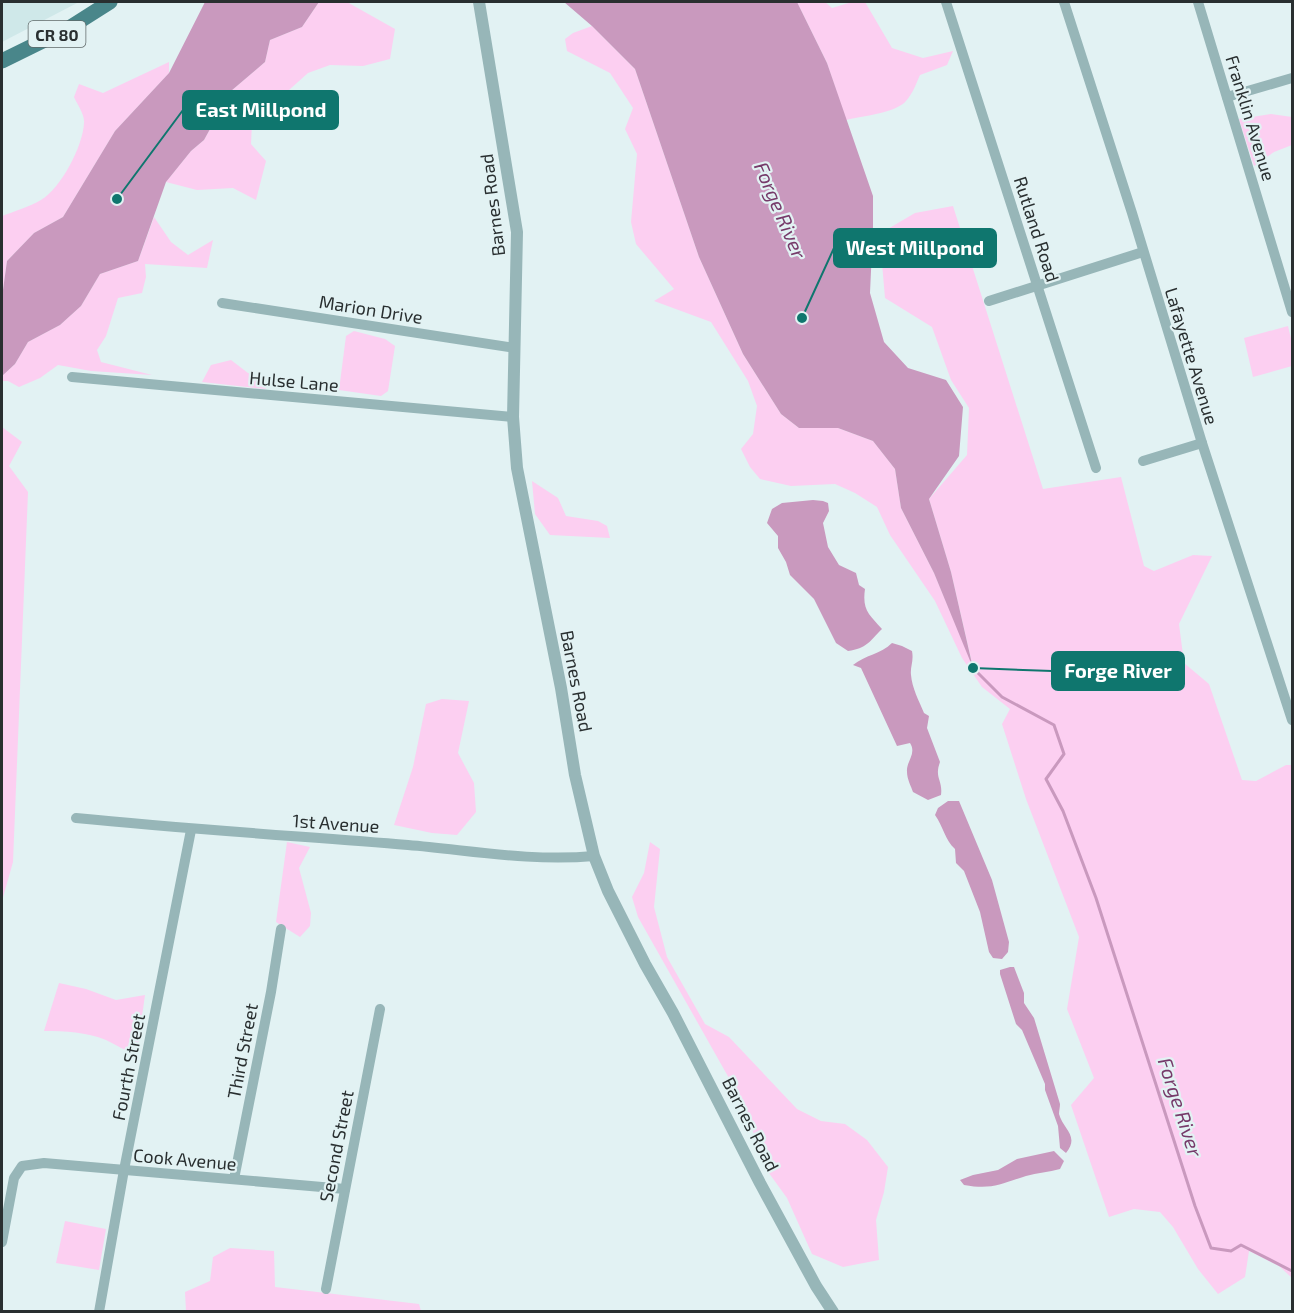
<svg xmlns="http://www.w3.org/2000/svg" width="1294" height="1313" font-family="'Exo 2',sans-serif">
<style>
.built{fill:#cfe8e9}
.green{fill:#fccff1}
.water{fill:#c999be}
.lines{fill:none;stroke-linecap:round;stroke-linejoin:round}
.stream{stroke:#c999be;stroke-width:3}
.minor{stroke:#97b6b8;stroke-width:10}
.tertiary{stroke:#97b6b8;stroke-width:12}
.primary{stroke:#49868a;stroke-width:15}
.labels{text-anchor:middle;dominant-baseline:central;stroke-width:4.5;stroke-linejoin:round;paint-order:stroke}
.shield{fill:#e2f2f3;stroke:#606a6a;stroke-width:1.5}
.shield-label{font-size:16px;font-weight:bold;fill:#292f30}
.street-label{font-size:18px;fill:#292f30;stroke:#e2f2f3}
.water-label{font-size:20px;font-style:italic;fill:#763a6a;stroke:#e2f2f3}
.leader{fill:none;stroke:#0f766e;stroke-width:2}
.callout-dot{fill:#0f766e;stroke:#e2f2f3;stroke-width:2}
.callout{fill:#0f766e;stroke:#0f766e;stroke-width:2}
.callout-label{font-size:20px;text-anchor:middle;font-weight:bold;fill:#fff}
</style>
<rect width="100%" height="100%" fill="#e2f2f3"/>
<polygon class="built" points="2,2 79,2 2,42"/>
<g class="green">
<polygon points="319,2 347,2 395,29 390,59 363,66 330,65 308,73 252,123 251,144 266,161 256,200 233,188 197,190 166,182 191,151 204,140 231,91 265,62 270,40 302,27"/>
<path d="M797,2H825L832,8L852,2H865L892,48L923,58L953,51L947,65L920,75C916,84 913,93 906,101C896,113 862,116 846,120L827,63Z"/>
<polygon points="592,26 635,69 699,257 743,354 781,414 799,428 838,428 873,441 895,469 901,508 934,573 972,663 951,572 929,499 967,455 969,408 951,380 932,327 885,298 881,251 886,230 915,213 953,206 1043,489 1121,477 1144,566 1154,571 1193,555 1212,556 1179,624 1184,663 1209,684 1242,780 1256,781 1286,765 1292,765 1292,1278 1279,1266 1249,1251 1245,1277 1218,1294 1198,1269 1173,1227 1160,1212 1134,1209 1109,1217 1071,1105 1094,1078 1067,1009 1079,937 1026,799 1002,724 1010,709 982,687 962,658 935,601 890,535 877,507 855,493 835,484 791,486 760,479 750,467 741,449 753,434 757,406 748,381 711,322 654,301 674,289 636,244 631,222 637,154 625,129 633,108 610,73 567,51 565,39 573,33"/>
<path d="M169,62V73L115,131L63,217L34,233L7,261L2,297V216C15,211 29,207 41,200C61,188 83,146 84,123C85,115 77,104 74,97L79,84L103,93Z"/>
<polygon points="1271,114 1292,117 1292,145 1274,152 1254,166 1239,119"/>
<polygon points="154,217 171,242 188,255 213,240 207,268 145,264 146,277 142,293 118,298 106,336 97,350 101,362 152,375 91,371 58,365 40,378 19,387 8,381 2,381 2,376 15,364 28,342 60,325 81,306 100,274 138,261"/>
<polygon points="1288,326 1292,343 1292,366 1253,377 1244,338"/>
<polygon points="354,331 385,339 395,346 388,391 381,396 339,390 346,336"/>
<polygon points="231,360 248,373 260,377 266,389 202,382 211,365"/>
<polygon points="2,427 22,442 9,466 28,492 13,862 2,901"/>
<polygon points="532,481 558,498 566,516 598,521 607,526 610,538 550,535 535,514"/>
<polygon points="442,699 469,701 458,753 474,783 476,812 457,835 432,833 394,825 413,767 426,704"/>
<polygon points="287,842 310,847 299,868 311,913 310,926 300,937 276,922"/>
<polygon points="650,842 660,849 654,907 667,957 705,1024 729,1037 797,1109 821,1121 845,1124 867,1140 888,1167 884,1192 876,1220 879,1260 843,1267 812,1254 787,1198 766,1169 743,1103 638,917 632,897 644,873"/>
<path d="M59,983L86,989L116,1000L145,995L137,1053C122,1050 119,1046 106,1040C86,1032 66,1031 44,1031Z"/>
<polygon points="65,1221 106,1229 99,1270 56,1263"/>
<polygon points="230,1248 274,1251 275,1287 419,1304 421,1311 186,1311 185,1292 210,1281 213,1257"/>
</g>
<g class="water">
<polygon points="205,2 319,2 302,27 270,40 265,62 231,91 204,140 191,151 166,182 138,261 100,274 81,306 60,325 28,342 15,364 2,376 2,297 7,261 34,233 63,217 115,131 169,73"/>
<polygon points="564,2 797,2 827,63 873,196 873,227 870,293 884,342 908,368 946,380 963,407 959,456 929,499 951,572 973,668 934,573 901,508 895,469 873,441 838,428 799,428 781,414 743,354 699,257 635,69 592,26"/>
<path d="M813,500L823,501L828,503L829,511L823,523L828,547L839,565L856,573L859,585L865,589C862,610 869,614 882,629C869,642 867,648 848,651L836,643L814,599L790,575L786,562L778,548V536L767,523L772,509L782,503Z"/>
<path d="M892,643L902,646L912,651C914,661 910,667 911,675C912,688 919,701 924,713L929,716L927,728L940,762C934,778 943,780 941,795L928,800L913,792C911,786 907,779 907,772C906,761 917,754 910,743L897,746L861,668L853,665C865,655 881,654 892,643Z"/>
<path d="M948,801H959L992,880L1009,942L1008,952L1002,959L993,958L989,952L980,912L964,871L956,863L955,849C945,840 943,826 935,815L938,808Z"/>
<path d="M1010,967H1014L1024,993V1003L1034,1018L1060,1104C1060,1107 1059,1111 1059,1114C1063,1129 1080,1136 1066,1153L1060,1148L1058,1126L1045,1090V1084L1022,1030L1016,1024L1000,974V970Z"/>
<path d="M1054,1151L1064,1161L1060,1169C1049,1172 1037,1173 1026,1176C1000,1184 992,1190 964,1185L960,1180L973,1175L998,1170L1017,1159Z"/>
</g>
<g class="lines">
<polyline class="stream" points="972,664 973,668 1002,697 1054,725 1064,754 1046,779 1063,811 1096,898 1195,1206 1211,1248 1231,1251 1241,1245 1292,1271"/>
<g class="minor">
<polyline points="946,2 1096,468"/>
<polyline points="1064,2 1132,213 1202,443 1292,720"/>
<polyline points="1198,2 1292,312"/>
<polyline points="1227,97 1292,78"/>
<polyline points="989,301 1143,252"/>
<polyline points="222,303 515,348"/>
<polyline points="72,377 513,417"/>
<polyline points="1143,461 1202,443"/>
<path d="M76,818C186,829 297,836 408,845C469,850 532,862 594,856"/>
<polyline points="234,1179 271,992 281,929"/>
<polyline points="2,1242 14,1178 22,1166 44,1163 345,1189"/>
<polyline points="326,1289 380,1009"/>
<polyline points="99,1312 124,1170 191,830"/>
</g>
<polyline class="tertiary" points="479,2 517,232 513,417 517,468 561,688 575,775 594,856 608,891 645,964 673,1013 760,1183 816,1286 833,1312"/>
<polyline class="primary" points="2,61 69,28 110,2"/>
</g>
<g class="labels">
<rect class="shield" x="28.5" y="21" width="57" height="26" rx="4.5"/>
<g class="shield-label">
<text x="57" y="34">CR 80</text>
</g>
<g class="street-label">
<text transform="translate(1251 118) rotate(73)">Franklin Avenue</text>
<text transform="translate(492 205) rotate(-97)">Barnes Road</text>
<text transform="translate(1037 229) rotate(72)">Rutland Road</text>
<text transform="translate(371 309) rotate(9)">Marion Drive</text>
<text transform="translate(1192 356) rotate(73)">Lafayette Avenue</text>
<text transform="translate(294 381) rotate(5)">Hulse Lane</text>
<text transform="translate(577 681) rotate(79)">Barnes Road</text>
<text transform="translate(336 823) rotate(4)">1st Avenue</text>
<text transform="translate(242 1051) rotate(-79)">Third Street</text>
<text transform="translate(128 1067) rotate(-79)">Fourth Street</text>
<text transform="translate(751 1124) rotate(63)">Barnes Road</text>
<text transform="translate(336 1146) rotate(-79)">Second Street</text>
<text transform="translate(185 1159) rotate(5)">Cook Avenue</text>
</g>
<g class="water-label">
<text transform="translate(781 210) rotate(67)">Forge River</text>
<text transform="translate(1181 1107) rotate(72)">Forge River</text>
</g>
</g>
<path class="leader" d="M117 199L183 110M802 318L834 248M973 668L1052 671"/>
<g class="callout-dot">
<circle cx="117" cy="199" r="6"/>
<circle cx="802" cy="318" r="6"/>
<circle cx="973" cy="668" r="6"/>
</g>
<g class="callout">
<rect x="183" y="91" width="155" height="38" rx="6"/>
<rect x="834" y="229" width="162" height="38" rx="6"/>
<rect x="1052" y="652" width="132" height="38" rx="6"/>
</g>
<g class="callout-label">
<text x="261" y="117">East Millpond</text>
<text x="915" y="255">West Millpond</text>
<text x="1118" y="678">Forge River</text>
</g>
<rect width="1294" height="1313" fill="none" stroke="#292f30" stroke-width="6"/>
</svg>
